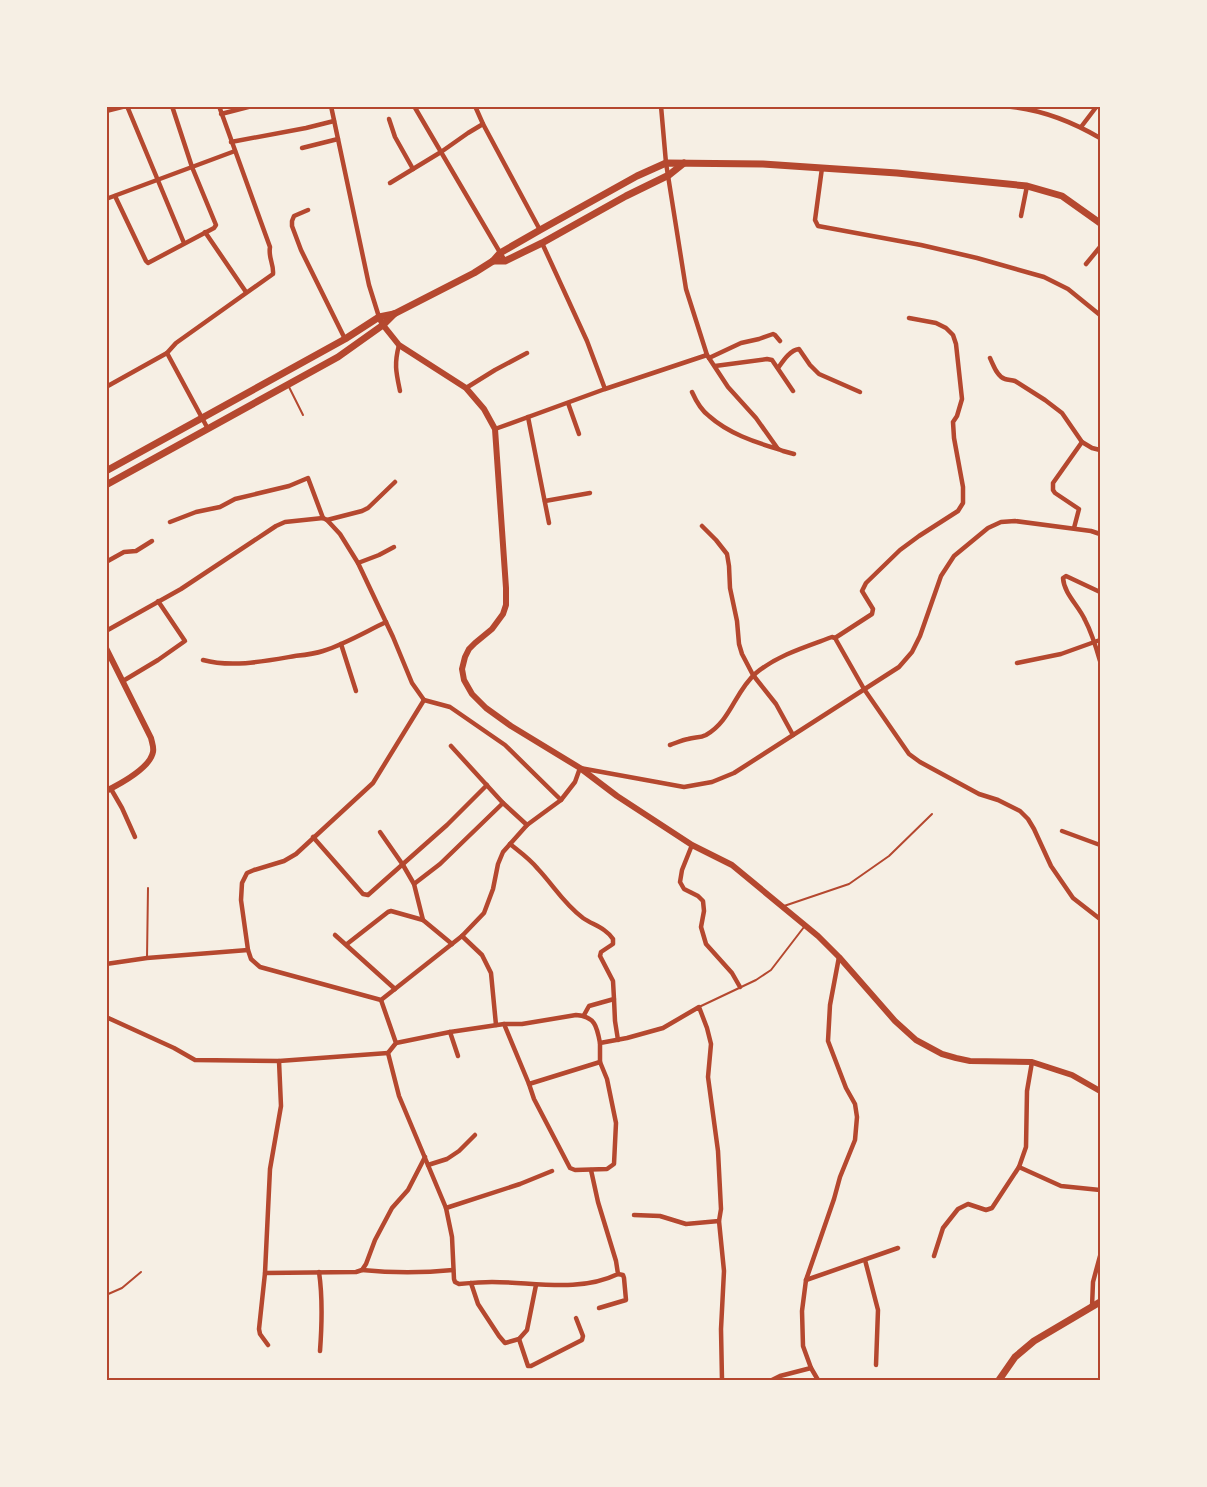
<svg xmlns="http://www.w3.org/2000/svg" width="1207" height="1487" font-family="Arial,sans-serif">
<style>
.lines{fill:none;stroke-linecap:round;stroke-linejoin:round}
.service{stroke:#b5482f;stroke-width:2}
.minor{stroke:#b5482f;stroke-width:4.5}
.tertiary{stroke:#b5482f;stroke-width:6}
.secondary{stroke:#b5482f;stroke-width:7}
.neatline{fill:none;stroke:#b5482f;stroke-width:2}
</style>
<rect width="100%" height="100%" fill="#f6efe4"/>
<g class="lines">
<g class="service">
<polyline points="289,387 303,415"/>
<polyline points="784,906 849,884 889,856 932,814"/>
<polyline points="147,958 148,888"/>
<polyline points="699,1007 756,980 771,970 804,927"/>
<polyline points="106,1295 122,1288 141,1272"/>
</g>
<g class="minor">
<polyline points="127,106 184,243"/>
<polyline points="331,106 369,285 379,317"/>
<polyline points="414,106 505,261"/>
<path d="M1002,106C1037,108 1071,121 1100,138"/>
<polyline points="106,111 126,106"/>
<polyline points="221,114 252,106"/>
<polyline points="389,119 395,137 413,169"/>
<polyline points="483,124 540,230"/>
<polyline points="1081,127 1097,106"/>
<polyline points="231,142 306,128 334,121"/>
<polyline points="302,148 338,139"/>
<polyline points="822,168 815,220 818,226 921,245 977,258 1044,277 1068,289 1100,315"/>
<polyline points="390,183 441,152 468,133 483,124 475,106"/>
<polyline points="115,196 146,261 148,263 214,228 216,225 192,167 172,106"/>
<polyline points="106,199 235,151"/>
<polyline points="308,210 294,216 292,221 292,226 301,250 345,339"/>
<polyline points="1021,216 1027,186"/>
<polyline points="205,232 246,292"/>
<polyline points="542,243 587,341 605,389"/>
<polyline points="1086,264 1100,247"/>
<path d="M399,345C394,364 396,372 400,391"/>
<polyline points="167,353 208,429"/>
<polyline points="707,355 728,387 756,418 778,449 783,451 794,454"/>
<polyline points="709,358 741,343 759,339 773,334 775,335 780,341"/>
<path d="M990,358C993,364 997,377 1005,379C1008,380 1012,380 1015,381L1045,400L1062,413L1082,442L1092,448L1100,450"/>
<polyline points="715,366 767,359 772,360 793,391"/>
<path d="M778,368C783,361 790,350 799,349L810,365L819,374L860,392"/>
<path d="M106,387L167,353L176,343L273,274C274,264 268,258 270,247L219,106"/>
<polyline points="466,388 495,370 527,353"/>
<path d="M692,392C696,401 701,410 709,416C728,433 754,442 778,449"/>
<polyline points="568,403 579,434"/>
<polyline points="528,417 549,523"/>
<polyline points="495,429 605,389 707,355 686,289 666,163 661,106"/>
<polyline points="545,501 590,493"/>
<polyline points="327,520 362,511 368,508 395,482"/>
<polyline points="170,522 196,512 220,507 235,499 289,486 308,478 323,518"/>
<polyline points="702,526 716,540 727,554 729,566 730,588 737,621 739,644 742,654 753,675 776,704 793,735"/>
<polyline points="1074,528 1079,509 1055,493 1053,490 1053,483 1082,442"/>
<polyline points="106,562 124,552 136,551 152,541"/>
<polyline points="358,563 379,555 394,547"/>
<path d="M1100,592L1066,576L1063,578C1064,594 1079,606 1085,620C1092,633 1096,647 1100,661"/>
<polyline points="106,631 181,589 276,526 285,522 323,518 327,520 340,534 358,563 393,637 412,683 424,700"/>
<polyline points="835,638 872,614 873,609 862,591 866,583 900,550 919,536 958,511 963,503 963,487 954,438 953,422 957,416 962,399 956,344 953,335 946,328 936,323 909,318"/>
<polyline points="341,644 356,691"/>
<path d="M203,660C232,668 266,661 295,656C304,655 314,654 323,651C345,644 365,632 386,622"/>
<polyline points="1017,663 1061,654 1100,640"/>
<polyline points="123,681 158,660 185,641 158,601"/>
<polyline points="424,700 373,783 296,854 284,861 254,870 247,873 242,883 241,900 248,950 251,959 260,967 381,1000 462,936 484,913 493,889 498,864 503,852 527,825 561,800 575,782 580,768 684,787 712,782 734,773 899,667 912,652 920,636 941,576 954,556 988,528 1001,522 1015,521 1091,531 1100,534"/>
<polyline points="424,700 450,707 505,745 561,800"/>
<path d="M670,745C676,743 682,740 688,739C695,737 700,738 706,735C731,721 735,691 756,673C778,655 805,647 832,637L835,638L864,689L909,754L920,762L979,794L998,800L1020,811L1028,819L1034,829L1051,866L1073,898L1100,919"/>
<polyline points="451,746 503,803 527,825"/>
<polyline points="111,789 122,808 135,837"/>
<polyline points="1062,831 1100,845"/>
<polyline points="380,832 403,865 414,884 423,920 452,944"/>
<polyline points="313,837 363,894 368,895 447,825 487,785"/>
<path d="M510,844C520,852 530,859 538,869C554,886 563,903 583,918C593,925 606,928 613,939V944L601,952L600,956L613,981L614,999L589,1006L584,1015"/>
<polyline points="692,845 682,870 680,882 684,889 698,896 703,901 704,911 701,927 706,944 732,973 740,987"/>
<polyline points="414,884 440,864 503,803"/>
<polyline points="335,935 395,989"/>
<polyline points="462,936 482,955 491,973 496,1025"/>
<polyline points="347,944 388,912 391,911 423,920"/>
<polyline points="106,964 147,958 248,950"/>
<polyline points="614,999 615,1021 618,1040"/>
<path d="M381,1000L396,1043L388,1053L399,1096L446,1208L452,1237L454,1279L455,1282L459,1284C470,1283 481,1282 492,1282C533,1282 579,1293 618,1274L616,1261L598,1202L591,1170"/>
<polyline points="106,1017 174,1048 195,1060 279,1061 388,1053"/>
<path d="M504,1024H522L576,1015C595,1016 597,1027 600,1043"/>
<polyline points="450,1032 458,1056"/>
<polyline points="396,1043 450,1032 504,1024 529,1084 600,1062"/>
<polyline points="529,1084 534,1099 570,1168 575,1170 607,1169 614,1164 616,1123 607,1079 600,1062 600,1043 627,1038 663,1028 699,1007 707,1028 711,1044 708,1077 718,1151 721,1209 719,1221 724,1271 721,1329 722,1380"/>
<polyline points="428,1165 447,1159 459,1151 475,1135"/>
<polyline points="1019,1167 1061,1186 1100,1190"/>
<polyline points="446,1208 520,1184 552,1171"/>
<polyline points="634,1215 660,1216 686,1224 719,1221"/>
<polyline points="934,1256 943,1228 958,1209 968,1204 986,1210 992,1208 1019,1167 1026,1147 1027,1091 1032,1062"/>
<polyline points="865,1260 878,1310 876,1365"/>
<path d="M362,1270C393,1273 422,1273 453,1270"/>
<path d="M319,1272C323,1299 322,1324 320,1351"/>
<polyline points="265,1273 356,1272 362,1270 366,1264 375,1240 392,1208 408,1190 425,1157"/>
<polyline points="806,1280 898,1248"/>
<polyline points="471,1283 478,1304 499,1336 505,1343 519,1339 527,1330 536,1285"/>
<polyline points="1092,1307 1093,1282 1100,1256"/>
<polyline points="599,1308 626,1300 624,1278 623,1275 618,1274"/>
<polyline points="519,1339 528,1366 531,1366 582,1340 583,1336 576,1318"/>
<polyline points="268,1345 260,1334 259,1329 265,1273 270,1169 281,1106 279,1061"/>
<polyline points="772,1380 780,1376 811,1368"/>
<polyline points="818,1380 811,1368 803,1346 802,1311 806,1280 834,1199 840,1177 855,1140 857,1117 855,1104 846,1088 828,1041 830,1005 839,957"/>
</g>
<g class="tertiary">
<polyline points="379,317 383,325 399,345 466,388 484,409 495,429 506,588 506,605 503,614 492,629 475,643 469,649 465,657 462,669 464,680 472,694 486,708 511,726 580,768 617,796 692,845 732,865 818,936 839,957 895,1021 916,1040 942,1054 956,1058 970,1061 1032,1062 1072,1075 1100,1091"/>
<path d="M106,648L151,738C152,743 154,747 153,752C150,768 120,784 106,791"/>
</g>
<g class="secondary">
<polyline points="493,261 505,261 542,243 626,196 669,175 684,163"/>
<polyline points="106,471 345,339 379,317 394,314 474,273 493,261 500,253 540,230 637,176 666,163 763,164 822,168 897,173 1027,186 1062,196 1100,223"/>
<polyline points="106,485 338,357 383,325 394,314"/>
<polyline points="999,1380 1015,1357 1034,1341 1100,1302"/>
</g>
</g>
<rect width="1207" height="1487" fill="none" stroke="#f6efe4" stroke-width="216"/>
<rect x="108" y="108" width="991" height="1271" class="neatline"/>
</svg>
